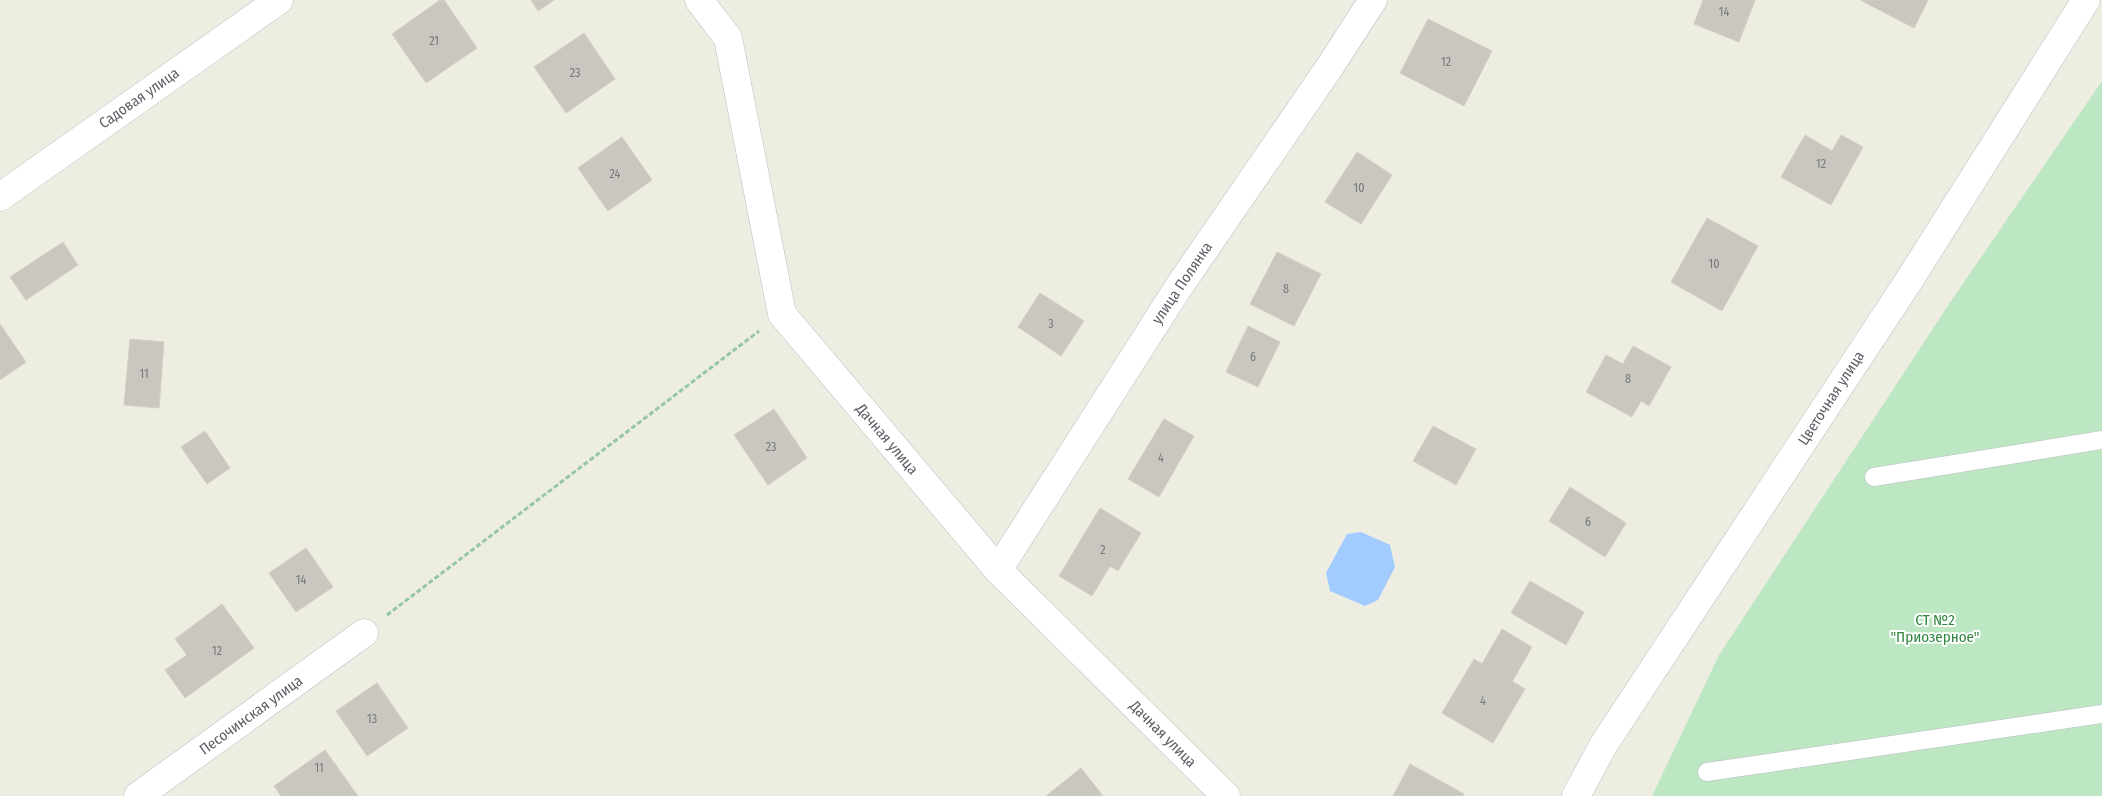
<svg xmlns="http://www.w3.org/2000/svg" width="2102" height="796" font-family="'Fira Sans Condensed',sans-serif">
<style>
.green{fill:#bde7c3}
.water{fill:#a2cbff}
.building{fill:#c9c7bf;stroke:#d3d0c0}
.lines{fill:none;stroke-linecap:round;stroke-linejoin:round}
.service-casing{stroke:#babcc2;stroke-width:19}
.minor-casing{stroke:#babcc2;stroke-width:29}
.path{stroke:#95c6a9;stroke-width:3;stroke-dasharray:5 2.5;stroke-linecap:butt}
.service{stroke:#fff;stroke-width:18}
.minor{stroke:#fff;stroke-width:28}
.labels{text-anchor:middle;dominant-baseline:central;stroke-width:4;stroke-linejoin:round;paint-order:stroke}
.number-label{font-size:12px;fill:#76787b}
.street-label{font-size:15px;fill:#5b5e64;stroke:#fff}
.park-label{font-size:15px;fill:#30863f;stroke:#fff}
</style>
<rect width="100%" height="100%" fill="#eeede2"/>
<polygon class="green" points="2102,81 2102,796 1652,796 1719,655 1949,304"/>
<polygon class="water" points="1361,532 1390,545 1395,567 1378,600 1365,606 1330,591 1326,573 1347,534"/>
<g class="building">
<polygon points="440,0 444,0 477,48 426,83 392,34"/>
<polygon points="531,0 554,0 538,11"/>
<polygon points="1703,0 1755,0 1739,42 1694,24"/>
<polygon points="1860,0 1928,0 1914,28"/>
<polygon points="1428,19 1492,51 1464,106 1400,73"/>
<polygon points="584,33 615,79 566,113 534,67"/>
<polygon points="1805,135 1832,151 1841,135 1863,147 1831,205 1781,177"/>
<polygon points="622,137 652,180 608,211 578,168"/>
<polygon points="1357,152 1392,175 1361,224 1325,202"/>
<polygon points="1707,218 1758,246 1722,311 1671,282"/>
<polygon points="63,242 78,265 26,300 10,277"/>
<polygon points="1277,252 1321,274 1294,326 1250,304"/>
<polygon points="1040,293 1084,321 1061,356 1018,327"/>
<polygon points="0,324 26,362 0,380"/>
<polygon points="1248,326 1280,342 1258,387 1226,372"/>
<polygon points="130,339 164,342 159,408 124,405"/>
<polygon points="1633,346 1671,367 1649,406 1641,401 1632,417 1586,392 1606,355 1623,364"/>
<polygon points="774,409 807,458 768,485 734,435"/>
<polygon points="1164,419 1194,436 1159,497 1128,479"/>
<polygon points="1433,426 1476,449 1456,485 1413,461"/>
<polygon points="205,431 230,468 207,484 181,447"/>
<polygon points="1570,487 1626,523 1605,557 1549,521"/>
<polygon points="1100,508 1141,533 1118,571 1110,566 1092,596 1059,576"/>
<polygon points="306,548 333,587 296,612 269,573"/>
<polygon points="1530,581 1584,612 1566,645 1511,613"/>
<polygon points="222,604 254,648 185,698 165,670 187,655 175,639"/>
<polygon points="1502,629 1532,647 1512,682 1482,664"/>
<polygon points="1474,659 1525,689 1493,743 1442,713"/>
<polygon points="377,683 408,728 367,756 336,711"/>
<polygon points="325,750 358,796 281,796 274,786"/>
<polygon points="1410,764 1464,794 1463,796 1393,796"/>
<polygon points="1081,768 1103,796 1046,796"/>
</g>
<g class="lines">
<defs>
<g id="service">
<polyline points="1874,477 2102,440"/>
<polyline points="1707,772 2102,714"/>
</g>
<g id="minor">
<polyline points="699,0 728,38 782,314 998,570 1226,796"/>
<polyline points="0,197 279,0"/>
<polyline points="998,570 1178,288 1329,68 1373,0"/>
<polyline points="138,796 364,633"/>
<polyline points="1576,796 1604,744 1908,282 2086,0"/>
</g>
</defs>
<use href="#service" class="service-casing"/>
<use href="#minor" class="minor-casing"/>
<polyline class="path" points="387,615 759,331"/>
<use href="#service" class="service"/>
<use href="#minor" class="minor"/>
</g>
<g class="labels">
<g class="number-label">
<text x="1724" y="12">14</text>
<text x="434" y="41">21</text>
<text x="1446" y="62">12</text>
<text x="575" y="73">23</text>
<text x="1821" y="164">12</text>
<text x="615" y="174">24</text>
<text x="1359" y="188">10</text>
<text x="1714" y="264">10</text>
<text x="1286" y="289">8</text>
<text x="1051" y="324">3</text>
<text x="1253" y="357">6</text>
<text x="144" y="374">11</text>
<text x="1628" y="379">8</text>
<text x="771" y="447">23</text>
<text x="1161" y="458">4</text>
<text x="1588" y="522">6</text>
<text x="1103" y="550">2</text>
<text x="301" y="580">14</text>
<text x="217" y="651">12</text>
<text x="1483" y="701">4</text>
<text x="372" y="719">13</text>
<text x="319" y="768">11</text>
</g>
<g class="street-label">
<text transform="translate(139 98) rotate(-35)">Садовая улица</text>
<text transform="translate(1182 283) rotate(-56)">улица Полянка</text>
<text transform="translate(1831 398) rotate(-57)">Цветочная улица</text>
<text transform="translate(887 439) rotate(50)">Дачная улица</text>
<text transform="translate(251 715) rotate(-36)">Песочинская улица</text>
<text transform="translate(1163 734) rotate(45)">Дачная улица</text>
</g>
<g class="park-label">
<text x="1935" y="620">СТ №2<tspan x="1935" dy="17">"Приозерное"</tspan></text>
</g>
</g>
</svg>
